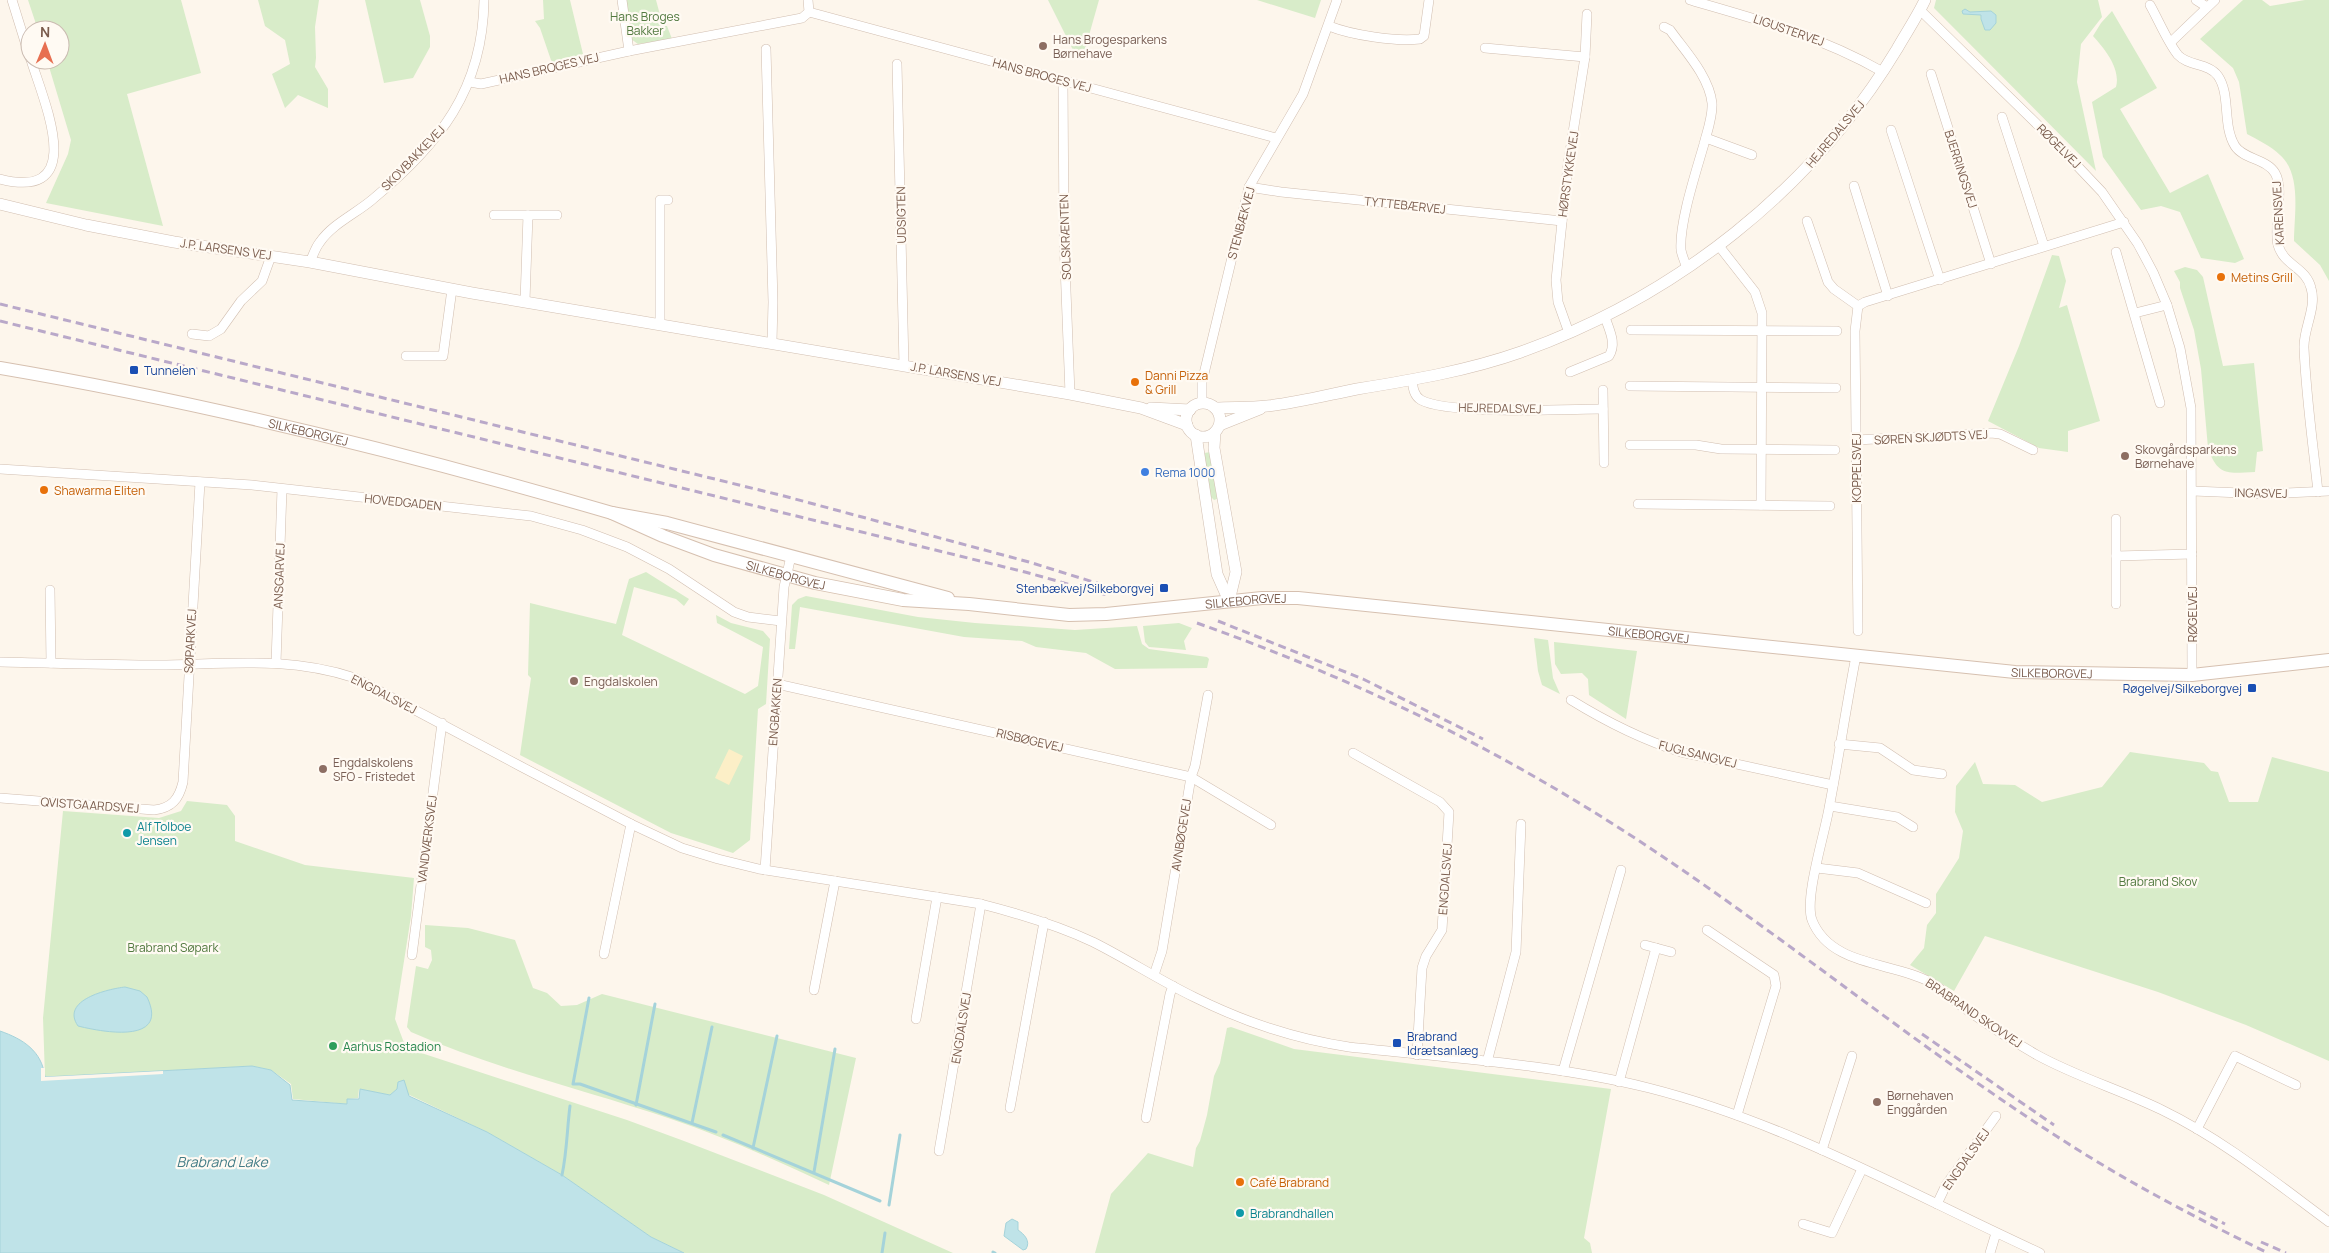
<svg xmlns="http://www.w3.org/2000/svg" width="2329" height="1253" font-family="Manrope,sans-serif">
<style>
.green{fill:#d8ecc9}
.sand{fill:#fcefc7}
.water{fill:#bfe3e8;stroke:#a5d3da}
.pier{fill:#fdf6ec}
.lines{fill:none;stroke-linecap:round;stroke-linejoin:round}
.stream{stroke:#a5d3da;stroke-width:3}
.minor-casing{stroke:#d1beb0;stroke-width:10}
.tertiary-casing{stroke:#d1beb0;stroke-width:12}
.secondary-casing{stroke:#d6c0b0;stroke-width:14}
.minor{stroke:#fff;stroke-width:9}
.tertiary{stroke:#fff;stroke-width:11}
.secondary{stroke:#fff;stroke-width:12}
.rail{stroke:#b9a8c9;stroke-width:3;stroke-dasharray:8 5;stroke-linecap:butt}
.education-dot{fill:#8d6e63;stroke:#fffaf3;stroke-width:2}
.food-dot{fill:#e8710a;stroke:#fffaf3;stroke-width:2}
.transit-dot{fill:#1a4fb4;stroke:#fffaf3;stroke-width:2}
.shop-dot{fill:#3f7fe0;stroke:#fffaf3;stroke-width:2}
.culture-dot{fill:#0f9aa8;stroke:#fffaf3;stroke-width:2}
.leisure-dot{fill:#2e9e5b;stroke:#fffaf3;stroke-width:2}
.labels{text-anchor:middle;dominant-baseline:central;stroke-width:4.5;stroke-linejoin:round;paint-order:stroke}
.park-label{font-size:12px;fill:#537a41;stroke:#fffaf3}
.street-label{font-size:12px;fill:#7a5c4d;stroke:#fffaf3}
.education-label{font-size:12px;fill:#785e54;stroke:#fffaf3;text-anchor:start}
.food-label{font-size:12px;fill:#c56008;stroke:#fffaf3;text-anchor:start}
.transit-label{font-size:12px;fill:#164399;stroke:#fffaf3;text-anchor:start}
.shop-label{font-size:12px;fill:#366cbe;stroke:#fffaf3;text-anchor:start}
.culture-label{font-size:12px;fill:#0d838f;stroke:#fffaf3;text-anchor:start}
.leisure-label{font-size:12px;fill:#27864d;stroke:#fffaf3;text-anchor:start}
.water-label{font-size:14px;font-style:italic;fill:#437c86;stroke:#fffaf3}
</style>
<rect width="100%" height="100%" fill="#fdf6ec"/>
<g class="green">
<polygon points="28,0 181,0 201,73 127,94 163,226 46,203 68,154 71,140 47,60 60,60 60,30 38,30"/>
<polygon points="258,0 319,0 315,27 316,58 315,67 328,89 328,108 298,95 285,108 272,74 290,64 285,40 265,26"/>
<polygon points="365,0 420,0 430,36 430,47 413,78 384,83"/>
<polygon points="543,0 570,0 583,54 552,63 540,28 535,21 544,19"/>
<polygon points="626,0 656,0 663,26 667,26 672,39 638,44 631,39"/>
<polygon points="1048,0 1099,0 1084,53 1074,52"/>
<polygon points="1257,0 1321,0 1315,18"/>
<polygon points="1936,0 2098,0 2102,17 2081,44 2077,82 2096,171 1934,8"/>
<path d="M2243,0H2262L2270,6L2305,0H2329V281L2320,265L2294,241C2294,215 2302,174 2280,155C2271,146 2258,140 2247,134L2239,82L2233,68L2200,39Z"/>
<path d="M2112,11L2157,88L2120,109L2170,193L2208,174L2244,259L2235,263L2201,258L2180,212L2161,206L2141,210L2103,157L2092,102L2116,87C2121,69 2105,49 2093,36L2101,23Z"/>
<polygon points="2052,255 2059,256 2066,281 2059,308 2067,305 2100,421 2068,431 2068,452 2039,448 1988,421 2019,346"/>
<path d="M2185,267L2197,270L2203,277L2223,366L2254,363L2263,451L2257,452L2255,472C2228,473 2218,477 2208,448L2201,369L2194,330L2180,288V282L2174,271Z"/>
<polygon points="1211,452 1217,499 1214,500 1211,497 1204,453"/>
<polygon points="646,572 689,599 684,606 676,599 634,587 622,635 745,694 758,686 763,647 717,623 716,615 731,623 763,631 770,639 766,704 758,709 750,840 733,853 671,833 520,755 531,678 528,675 530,603 616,624 629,579"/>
<polygon points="806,596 918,617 975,623 1075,630 1137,626 1142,644 1149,649 1207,657 1209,659 1207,668 1115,669 1086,653 1036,647 1022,641 964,637 800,607 795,649 789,649 792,605 798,599"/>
<polygon points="1179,623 1192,628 1184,641 1186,650 1149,647 1145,642 1143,626"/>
<polygon points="1534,638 1548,640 1553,678 1560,694 1542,685 1538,671"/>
<polygon points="1554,642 1637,651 1626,719 1589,695 1588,679 1582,673 1561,674 1555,664"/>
<polygon points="2130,752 2204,763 2211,771 2218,772 2229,802 2258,802 2272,757 2329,772 2329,1061 2246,1025 2158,992 1985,936 1954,991 1910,965 1924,948 1927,925 1936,913 1936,894 1959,858 1963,831 1955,812 1956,786 1975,762 1983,784 2015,785 2042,802 2102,787"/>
<polygon points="187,801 227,805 235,816 235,841 305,865 414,878 411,916 395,1019 406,1048 627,1120 684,1141 824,1195 953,1253 684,1253 651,1237 562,1175 487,1132 397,1089 390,1095 359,1089 358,1098 348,1099 347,1104 293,1099 291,1084 271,1070 252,1066 45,1077 43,1018 63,811 159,818 181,811"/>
<path d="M425,925L468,928L515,940L533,988L547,993L561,1006L577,1005L602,994L856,1058L829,1185C777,1161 725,1137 671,1119C585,1090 495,1069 411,1032L407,1027L416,966L428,969L432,960L431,950L425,947Z"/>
<polygon points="1231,1027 1294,1049 1611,1089 1584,1238 1590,1243 1592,1253 1095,1253 1111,1194 1148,1153 1193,1167 1196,1148 1200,1141 1207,1115 1214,1076 1220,1063 1227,1028"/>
</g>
<polygon class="sand" points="729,749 743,756 729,785 715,778"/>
<g class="water">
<polygon points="1965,9 1970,12 1991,11 1996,15 1996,23 1990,30 1985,30 1981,19 1981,15 1963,14 1962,11"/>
<path d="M125,987L140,991L147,997C170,1045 102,1032 78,1026C60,1000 108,989 125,987Z"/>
<path d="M0,1031C23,1039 42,1051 45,1077L252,1066L271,1070L290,1085L292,1100L347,1104V1099H359L360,1089L390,1095L397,1089L398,1082L404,1080L409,1096L487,1132L562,1175L651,1237L684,1253H0Z"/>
<path d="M1012,1219L1018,1222V1230C1024,1234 1031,1241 1026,1249L1023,1250L1004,1236L1006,1223Z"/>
</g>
<polygon class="pier" points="41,1068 45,1068 45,1077 163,1071 163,1074 41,1081"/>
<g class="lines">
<g class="stream">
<polyline points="589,998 573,1084 580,1084 716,1132"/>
<polyline points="636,1105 655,1004"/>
<polyline points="692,1123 712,1027"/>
<polyline points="723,1135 880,1201"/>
<polyline points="753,1148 777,1036"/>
<polyline points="814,1172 835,1049"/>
<path d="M562,1175C567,1152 567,1129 570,1106"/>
<polyline points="889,1205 900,1135"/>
<polyline points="993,1252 995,1253"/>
<polyline points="882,1253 885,1233"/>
</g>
<defs>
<g id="minor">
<polyline points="12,0 30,58"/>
<polyline points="622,0 629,51"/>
<path d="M1690,0C1757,19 1822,37 1883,72"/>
<polyline points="2196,0 2207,7"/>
<path d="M2150,5C2158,19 2168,43 2178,55C2188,66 2209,63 2218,76C2231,95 2222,125 2235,146C2243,159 2267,159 2275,173C2285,190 2273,226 2278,245C2284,266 2306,267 2311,288C2317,308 2303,329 2304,348C2306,396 2313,444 2318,492"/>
<polyline points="1920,10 2047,134 2102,192 2138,244 2153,272 2167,305 2180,348 2191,408 2192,675"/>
<polyline points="809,12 1276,138"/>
<path d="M1329,26C1351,35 1397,42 1420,39L1424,36L1429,0"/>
<path d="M1664,27L1670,30C1685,51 1709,76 1712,103C1713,116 1707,132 1704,144C1696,172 1679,223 1681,250C1682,256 1685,262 1687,268"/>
<polyline points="2171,42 2215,0"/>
<polyline points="1485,48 1585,57"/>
<polyline points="766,49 773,302 772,342"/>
<polyline points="897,64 904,366"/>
<polyline points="1931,74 1991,264"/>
<polyline points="1063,80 1064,239 1070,394"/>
<polyline points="470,82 481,84 629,51 802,18 809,12 808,0"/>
<polyline points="2002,117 2044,246"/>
<polyline points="1891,130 1940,280"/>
<polyline points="1706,138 1752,155"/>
<path d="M0,179C89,202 44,102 31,60"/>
<polyline points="1854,186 1888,296"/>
<polyline points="1249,187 1281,192 1562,221"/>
<polyline points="494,215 557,215"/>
<polyline points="1807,221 1828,282 1834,289 1858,306 1865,302 2124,222"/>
<polyline points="1719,246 1755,292 1762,313 1761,505"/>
<polyline points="2116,252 2160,403"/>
<path d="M310,262C313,256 315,248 320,242C332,224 357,213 373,199C439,144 483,90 484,0"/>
<polyline points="525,301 528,215"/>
<polyline points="1858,306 1855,331 1858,631"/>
<polyline points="2135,313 2167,305"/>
<polyline points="660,324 660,200 668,200"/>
<polyline points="1631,330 1837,331"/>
<polyline points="1569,333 1558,302 1556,280 1568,164 1585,57 1587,14"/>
<polyline points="192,334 209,336 221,329 241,301 262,281 271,256"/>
<polyline points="406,356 443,356 452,289"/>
<path d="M1570,372L1609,356C1617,343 1609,330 1605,317"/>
<path d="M1412,380C1413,388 1414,396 1421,400C1448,415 1567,409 1603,409"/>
<polyline points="1630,386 1836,388"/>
<polyline points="1603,390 1604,463"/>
<polyline points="1202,403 1202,382 1249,187 1303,94 1337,0"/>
<polyline points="1856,440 1991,433 2000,434 2033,450"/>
<polyline points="1630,445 1696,445 1721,449 1835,450"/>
<polyline points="0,469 252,485 531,516 582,530 627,547 669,569 734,612 748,617 781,621"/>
<polyline points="2193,491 2266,494 2329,491"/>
<polyline points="1638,504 1830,506"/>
<polyline points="2116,519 2116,604"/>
<polyline points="2116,556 2192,554"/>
<polyline points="50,590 51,663"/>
<path d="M1856,656C1846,707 1839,757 1829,808C1825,833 1804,898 1812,920C1830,966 1891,962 1928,981C1939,986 1947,995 1956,1002C1982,1021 2009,1039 2037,1055C2077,1077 2121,1090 2162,1110C2222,1139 2275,1182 2329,1222"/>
<path d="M0,662C53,663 106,665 159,665C228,664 288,656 355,678L520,766L631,824L682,848L718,859L759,869L981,904C1020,914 1057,925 1093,942C1127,959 1159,980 1194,997C1242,1021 1295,1039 1349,1047C1449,1058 1552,1064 1649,1088C1787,1123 1911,1194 2040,1253"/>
<polyline points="276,663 282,489"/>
<polyline points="777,684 1191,777 1271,825"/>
<path d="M1571,700C1605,721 1643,740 1681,752L1833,785"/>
<polyline points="1839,744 1880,748 1913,770 1942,774"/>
<polyline points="1353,753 1440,802 1449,812 1442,930 1426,956 1422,968 1417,1055"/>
<path d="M0,798L154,810C172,808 179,799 183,782L200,482"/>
<polyline points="1830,806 1897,817 1913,827"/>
<polyline points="1817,868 1858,873 1926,903"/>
<polyline points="765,870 784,587 791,556"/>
<polyline points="1707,930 1774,975 1776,986 1737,1115"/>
<polyline points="1645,945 1671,952"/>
<polyline points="604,954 631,824"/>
<polyline points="412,955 442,723"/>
<polyline points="1154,975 1162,951 1191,777 1195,766 1208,695"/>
<polyline points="814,990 835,881"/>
<polyline points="916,1019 937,897"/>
<polyline points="1487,1062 1516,952 1521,824"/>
<polyline points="1563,1071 1621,870"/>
<polyline points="1619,1082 1656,948"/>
<polyline points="1010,1108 1044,922"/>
<polyline points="1146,1118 1170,994 1173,986"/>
<polyline points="2197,1129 2235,1056 2296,1085"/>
<polyline points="1822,1150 1852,1056"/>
<polyline points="939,1151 981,904"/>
<polyline points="1937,1204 1946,1185 1996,1116"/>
<polyline points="1803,1224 1832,1233 1862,1169"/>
<polyline points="1990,1253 1996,1233"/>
</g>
<g id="tertiary">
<polyline points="0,204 86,225 174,242 310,262 472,293 1070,394 1141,408 1187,425"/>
<circle cx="1203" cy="420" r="17"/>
<polyline points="1151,408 1190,410"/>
<path d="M1215,408C1233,407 1250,408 1267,406C1297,403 1327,395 1357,389C1412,380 1467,371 1521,352C1675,297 1812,190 1897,49C1906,33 1917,17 1925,0"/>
<polyline points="1220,425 1260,409"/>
<polyline points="1215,432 1214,448 1236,572 1229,601"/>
<polyline points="1196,435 1217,574 1229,601"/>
</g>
<g id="secondary">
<path id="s1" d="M0,368C207,403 410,454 612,513L667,523L948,598"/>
<path id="s2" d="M612,513L663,536L714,555L815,583L903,600L969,604L1069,615L1106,614L1262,598H1298L2015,672L2192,675L2329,660"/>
</g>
</defs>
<use href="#minor" class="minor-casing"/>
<use href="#tertiary" class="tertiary-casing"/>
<use href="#secondary" class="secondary-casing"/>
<use href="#minor" class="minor"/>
<use href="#tertiary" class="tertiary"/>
<use href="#secondary" class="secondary"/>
<g class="rail">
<polyline points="0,304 784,496 1029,562 1132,594"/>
<polyline points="0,321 1025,572 1107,595"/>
<polyline points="1218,621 1363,679 1483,739"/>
<path d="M1197,623C1346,676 1479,739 1613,824C1772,925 1916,1048 2075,1148C2137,1187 2202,1221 2268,1253"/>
<polyline points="1922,1034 2054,1125"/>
<polyline points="2187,1205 2225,1224"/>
<polyline points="2261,1242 2286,1253"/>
</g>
</g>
<g class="education-dot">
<circle cx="1043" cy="46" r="5"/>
<circle cx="2125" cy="456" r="5"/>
<circle cx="574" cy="681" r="5"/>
<circle cx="323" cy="769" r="5"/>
<circle cx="1877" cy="1102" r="5"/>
</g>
<g class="food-dot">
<circle cx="2221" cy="277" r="5"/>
<circle cx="1135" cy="382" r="5"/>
<circle cx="44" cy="490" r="5"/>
<circle cx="1240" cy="1182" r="5"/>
</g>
<g class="transit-dot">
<rect x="129" y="365" width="10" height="10" rx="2.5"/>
<rect x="1159" y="583" width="10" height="10" rx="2.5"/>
<rect x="2247" y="683" width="10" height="10" rx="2.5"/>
<rect x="1392" y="1038" width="10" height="10" rx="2.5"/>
</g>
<circle class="shop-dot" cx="1145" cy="472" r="5"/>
<g class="culture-dot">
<circle cx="127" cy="833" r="5"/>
<circle cx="1240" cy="1213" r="5"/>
</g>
<circle class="leisure-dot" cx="333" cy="1046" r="5"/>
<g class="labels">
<g class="park-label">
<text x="645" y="16">Hans Broges<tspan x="645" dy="14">Bakker</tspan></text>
<text x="2158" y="881">Brabrand Skov</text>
<text x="173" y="947">Brabrand Søpark</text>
</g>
<g class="street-label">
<text transform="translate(1789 30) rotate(19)">LIGUSTERVEJ</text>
<text transform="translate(549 68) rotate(-13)">HANS BROGES VEJ</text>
<text transform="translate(1042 75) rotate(15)">HANS BROGES VEJ</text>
<text transform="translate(1835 134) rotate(-50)">HEJREDALSVEJ</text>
<text transform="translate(2059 146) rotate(45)">RØGELVEJ</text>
<text transform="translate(413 158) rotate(-46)">SKOVBAKKEVEJ</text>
<text transform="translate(1961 169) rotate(72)">BJERRINGSVEJ</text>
<text transform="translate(1568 174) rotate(-82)">HØRSTYKKEVEJ</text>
<text transform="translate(1405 205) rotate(6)">TYTTEBÆRVEJ</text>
<text transform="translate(2278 213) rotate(-93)">KARENSVEJ</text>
<text transform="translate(901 215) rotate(-91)">UDSIGTEN</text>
<text transform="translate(1241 223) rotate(-75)">STENBÆKVEJ</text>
<text transform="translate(1065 237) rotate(-92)">SOLSKRÆNTEN</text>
<text transform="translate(226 249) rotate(8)">J.P. LARSENS VEJ</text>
<text transform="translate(956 374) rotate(10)">J.P. LARSENS VEJ</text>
<text transform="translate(1500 408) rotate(1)">HEJREDALSVEJ</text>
<text stroke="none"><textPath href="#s1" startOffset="315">SILKEBORGVEJ</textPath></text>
<text transform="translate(1931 437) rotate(-3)">SØREN SKJØDTS VEJ</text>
<text transform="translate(1856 468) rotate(-90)">KOPPELSVEJ</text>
<text transform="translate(2261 493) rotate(1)">INGASVEJ</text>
<text transform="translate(403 502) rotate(6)">HOVEDGADEN</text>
<text stroke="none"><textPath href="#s2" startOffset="185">SILKEBORGVEJ</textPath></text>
<text transform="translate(279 576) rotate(-88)">ANSGARVEJ</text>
<text stroke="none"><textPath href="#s2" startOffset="649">SILKEBORGVEJ</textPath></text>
<text transform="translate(2192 614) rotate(-90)">RØGELVEJ</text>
<text stroke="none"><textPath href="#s2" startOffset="1054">SILKEBORGVEJ</textPath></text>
<text transform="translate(190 641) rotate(-87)">SØPARKVEJ</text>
<text stroke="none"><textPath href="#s2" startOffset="1459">SILKEBORGVEJ</textPath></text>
<text transform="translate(384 694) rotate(27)">ENGDALSVEJ</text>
<text transform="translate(775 712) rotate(-86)">ENGBAKKEN</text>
<text transform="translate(1030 740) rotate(13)">RISBØGEVEJ</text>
<text transform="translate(1698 754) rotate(14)">FUGLSANGVEJ</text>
<text transform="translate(90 805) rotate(4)">QVISTGAARDSVEJ</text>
<text transform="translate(1181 835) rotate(-81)">AVNBØGEVEJ</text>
<text transform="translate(427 839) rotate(-83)">VANDVÆRKSVEJ</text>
<text transform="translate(1445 879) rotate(-86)">ENGDALSVEJ</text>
<text transform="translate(1974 1013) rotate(34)">BRABRAND SKOVVEJ</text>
<text transform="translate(961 1028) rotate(-81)">ENGDALSVEJ</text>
<text transform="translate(1966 1159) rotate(-55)">ENGDALSVEJ</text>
</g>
<g class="education-label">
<text x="1053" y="39">Hans Brogesparkens<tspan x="1053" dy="14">Børnehave</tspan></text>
<text x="2135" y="449">Skovgårdsparkens<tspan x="2135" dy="14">Børnehave</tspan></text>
<text x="584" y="681">Engdalskolen</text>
<text x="333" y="762">Engdalskolens<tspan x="333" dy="14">SFO - Fristedet</tspan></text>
<text x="1887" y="1095">Børnehaven<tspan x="1887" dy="14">Enggården</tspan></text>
</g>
<g class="food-label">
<text x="2231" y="277">Metins Grill</text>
<text x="1145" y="375">Danni Pizza<tspan x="1145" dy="14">&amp; Grill</tspan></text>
<text x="54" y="490">Shawarma Eliten</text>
<text x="1250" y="1182">Café Brabrand</text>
</g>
<g class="transit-label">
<text x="144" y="370">Tunnelen</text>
<text x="1154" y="588" text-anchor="end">Stenbækvej/Silkeborgvej</text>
<text x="2242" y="688" text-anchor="end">Røgelvej/Silkeborgvej</text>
<text x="1407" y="1036">Brabrand<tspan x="1407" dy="14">Idrætsanlæg</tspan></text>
</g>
<g class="shop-label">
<text x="1155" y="472">Rema 1000</text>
</g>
<g class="culture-label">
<text x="137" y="826">Alf Tolboe<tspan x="137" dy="14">Jensen</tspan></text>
<text x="1250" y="1213">Brabrandhallen</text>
</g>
<g class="leisure-label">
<text x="343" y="1046">Aarhus Rostadion</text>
</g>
<g class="water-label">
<text x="222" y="1161">Brabrand Lake</text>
</g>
</g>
<g transform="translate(45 45) rotate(1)"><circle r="24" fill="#fffaf3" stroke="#cabbb1"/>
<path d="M0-4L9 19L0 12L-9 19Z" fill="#e76f51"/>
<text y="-8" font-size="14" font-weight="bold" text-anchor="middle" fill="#7a5c4d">N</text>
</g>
</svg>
